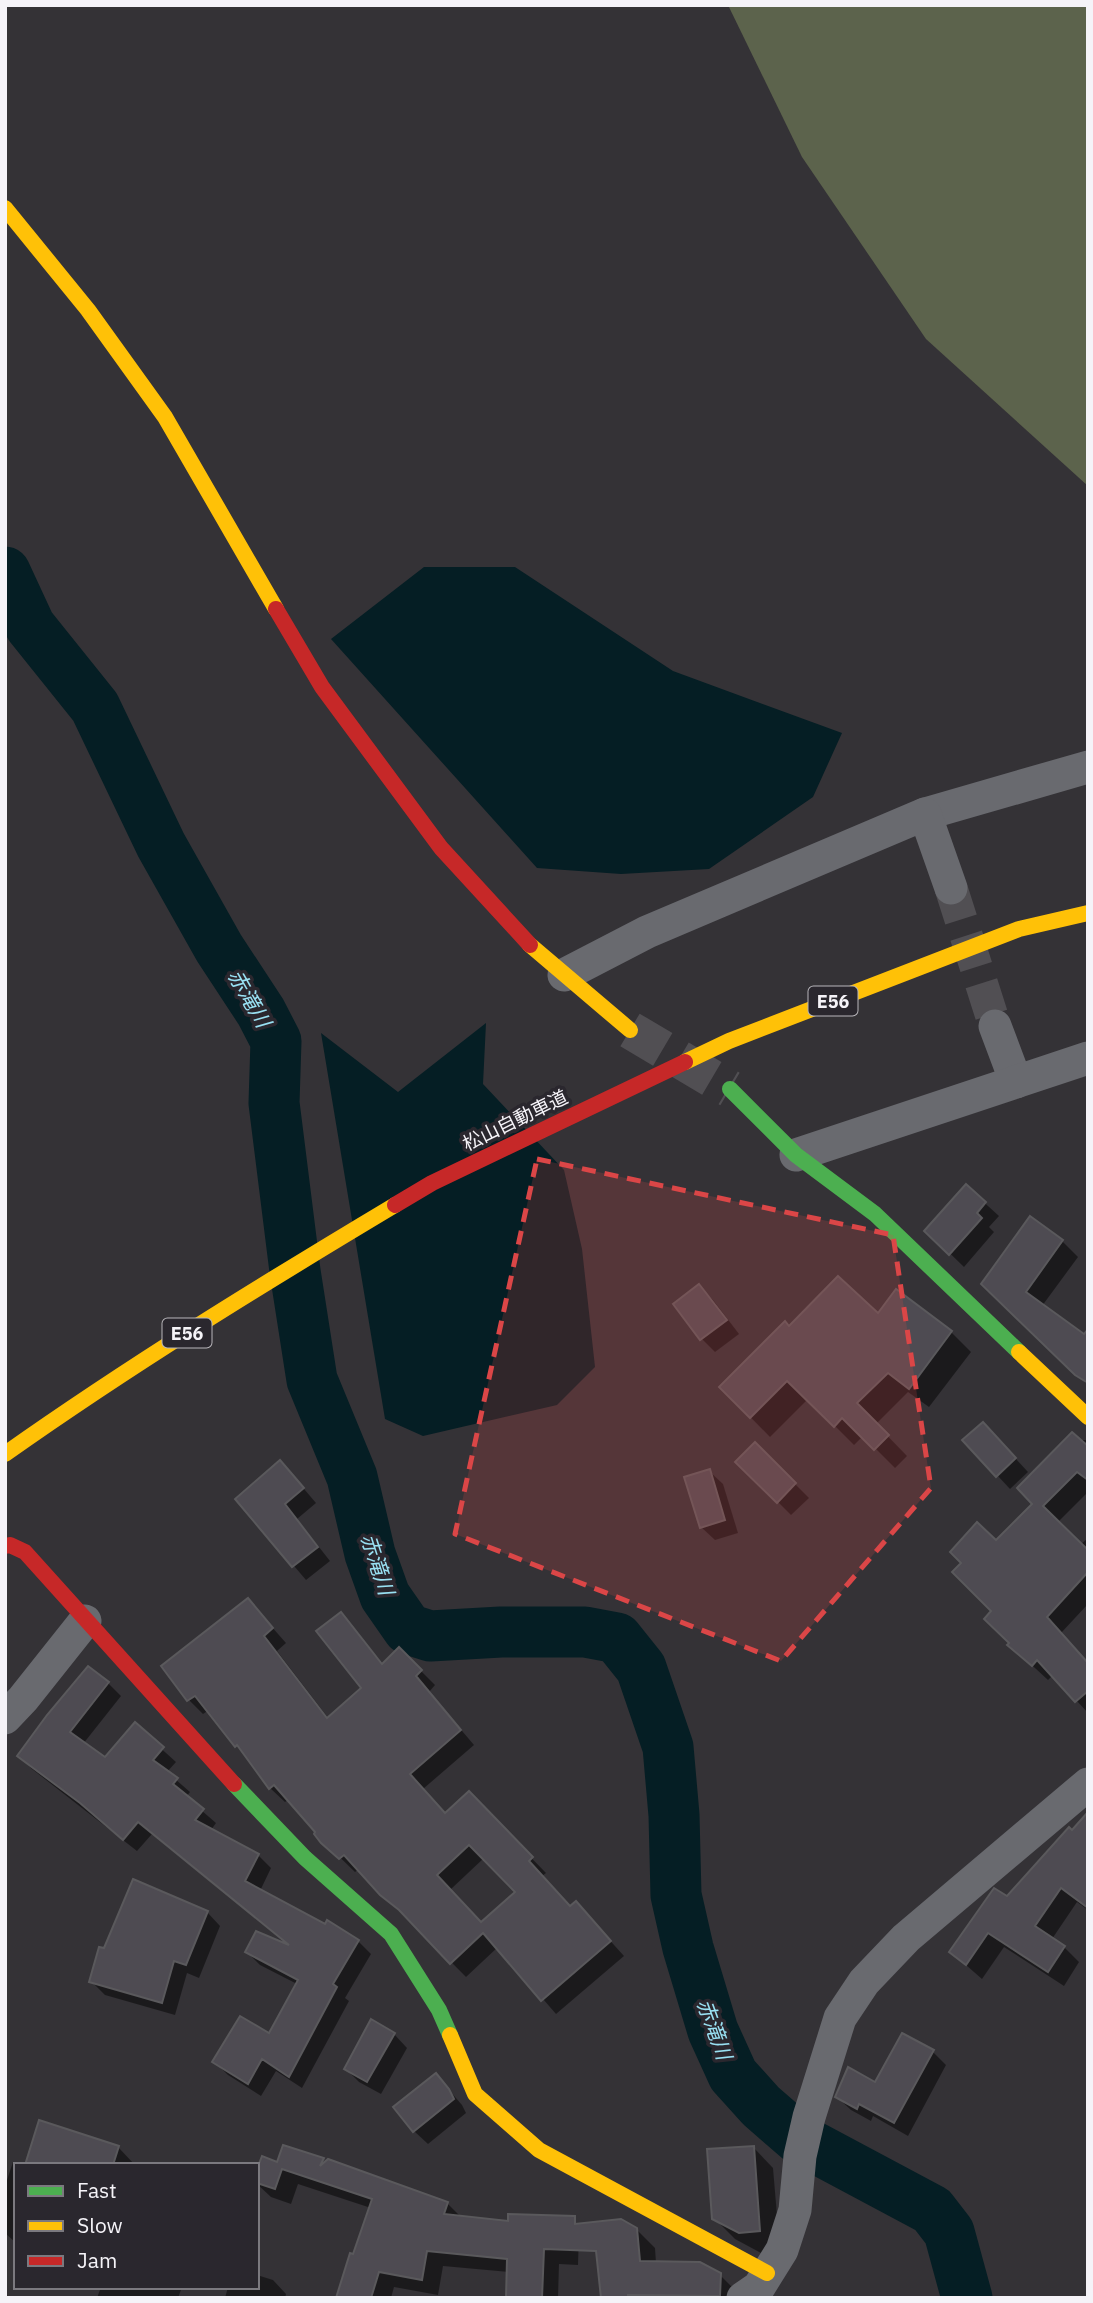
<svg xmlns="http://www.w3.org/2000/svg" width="1093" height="2303" font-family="'IBM Plex Sans','Noto Sans JP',sans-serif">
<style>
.forest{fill:#5c634c}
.water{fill:#051e24}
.shadow{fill:#0007;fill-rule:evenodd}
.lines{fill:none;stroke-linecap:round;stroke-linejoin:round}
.river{stroke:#051e24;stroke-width:51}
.building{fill:#4e4b52;stroke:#5a595c;stroke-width:2;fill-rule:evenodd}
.street-tunnel{stroke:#514f53;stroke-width:33;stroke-dasharray:33 17;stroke-linecap:butt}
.secondary-tunnel{stroke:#514f53;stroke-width:38;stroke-dasharray:38 19;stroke-linecap:butt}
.street{stroke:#696a6f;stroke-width:33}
.fast{stroke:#4caf50;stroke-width:16}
.slow{stroke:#ffc107;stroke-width:16}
.jam{stroke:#c62828;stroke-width:16}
.marked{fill:#db4647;fill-opacity:0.2;stroke:#db4647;stroke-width:5;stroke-dasharray:14 9;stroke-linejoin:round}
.labels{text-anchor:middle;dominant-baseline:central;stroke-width:7;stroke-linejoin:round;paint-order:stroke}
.shield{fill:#2a272e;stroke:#b8b6bb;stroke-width:2}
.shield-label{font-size:18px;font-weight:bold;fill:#f5f3f8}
.street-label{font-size:19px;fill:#f5f3f8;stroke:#2a272e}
.water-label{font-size:21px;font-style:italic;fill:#99e1f3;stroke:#2a272e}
</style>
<rect width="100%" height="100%" fill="#343236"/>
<polygon class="forest" points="728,5 1088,5 1088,486 926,339 802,157"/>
<g class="water">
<polygon points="424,567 515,567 673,671 842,733 813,797 709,869 621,874 537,868 331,639"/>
<polygon points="486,1023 483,1084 564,1170 582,1249 595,1367 557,1405 423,1436 385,1419 321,1033 398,1092"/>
</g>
<g class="shadow">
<polygon points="966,1186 999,1216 989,1227 994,1232 964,1267 927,1231"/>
<polygon points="1031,1218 1062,1241 1078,1257 1042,1306 1084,1337 1088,1332 1088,1385 998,1300"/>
<polygon points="699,1286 713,1300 739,1334 715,1352 702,1339 676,1305"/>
<polygon points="897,1291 951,1332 971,1352 929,1407 908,1392 876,1424 907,1456 895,1468 863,1436 854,1445 808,1399 770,1437 721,1387 789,1328 878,1316"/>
<polygon points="1073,1434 1082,1440 1088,1440 1088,1492 1057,1523 1080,1545 1088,1538 1088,1604 1061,1633 1088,1663 1088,1713 1053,1675 1048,1680 1010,1645 1011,1643 993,1611 996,1543 1035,1504"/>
<polygon points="996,1437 1028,1472 1010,1489 997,1475"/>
<polygon points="755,1444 809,1498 791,1515 738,1462"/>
<polygon points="709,1471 723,1484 738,1533 715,1540 701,1527"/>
<polygon points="293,1476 316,1503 297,1519 330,1561 306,1580 237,1499"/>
<path d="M248,1600L286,1643L277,1651L329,1719L364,1689L341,1614L384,1665L399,1649L435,1685L429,1692L474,1745L423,1789L445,1815L469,1794L546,1873L542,1876L570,1908L576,1903L624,1956L556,2014L498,1947L466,1977L359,1869L355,1872L316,1834L318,1833L289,1799L285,1802L270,1788L209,1710L203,1714L189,1700L163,1666ZM484,1858L518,1892L482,1924L450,1890Z"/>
<polygon points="108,1683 121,1696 83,1744 105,1759 135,1725 176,1762 167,1772 190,1792 186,1797 216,1823 211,1830 258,1855 271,1868 260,1891 358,1941 371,1954 345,1998 349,2001 302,2088 276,2071 261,2096 228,2075 215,2062 270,2036 297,1984 260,1965 247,1952 290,1946 152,1834 137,1851 32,1769 19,1756"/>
<polygon points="1088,1815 1088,1910 1077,1902 1052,1939 1064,1947 1079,1962 1064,1986 1004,1947 982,1979 951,1952 1007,1898"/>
<polygon points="207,1912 220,1926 199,1978 187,1973 175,2015 105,1995 91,1981"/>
<polygon points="394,2034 407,2048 381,2094 359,2082 346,2069"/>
<polygon points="933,2052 946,2065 908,2136 873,2116 871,2121 851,2110 837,2097 876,2084"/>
<polygon points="436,2075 462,2105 466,2113 428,2144 414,2131"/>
<polygon points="118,2147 135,2165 27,2165"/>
<polygon points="753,2147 773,2168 780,2251 761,2253 735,2239 714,2218"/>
<polygon points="323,2160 326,2163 447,2203 461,2217 579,2233 578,2265 559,2264 558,2298 508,2298 509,2272 443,2266 438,2295 394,2287 391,2298 338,2298 371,2208 298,2184 291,2204 271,2197 257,2184 257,2175 278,2164"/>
<polygon points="13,2162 21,2165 16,2165 16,2243 5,2233 5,2186"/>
<polygon points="636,2229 655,2248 656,2263 719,2274 738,2293 738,2298 602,2298"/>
<polygon points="257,2275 273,2280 286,2294 285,2298 225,2298 228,2287 257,2287"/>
<polygon points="101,2287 182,2287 178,2298 97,2298"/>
</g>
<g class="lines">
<polyline class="river" points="5,572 30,626 95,707 161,845 219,948 261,1012 276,1041 274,1103 295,1271 312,1380 352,1477 370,1554 385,1596 408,1629 430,1636 501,1632 585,1632 617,1638 641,1668 668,1747 674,1815 676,1895 688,1948 713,2031 733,2075 761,2106 799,2139 932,2210 949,2232 967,2298"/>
</g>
<g class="building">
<polygon points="966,1184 986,1202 977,1213 982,1218 949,1255 924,1231"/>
<polygon points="1030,1216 1063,1240 1026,1292 1084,1334 1088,1329 1088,1383 1075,1375 981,1284"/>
<polygon points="838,1276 878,1313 896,1289 952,1331 909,1389 888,1373 857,1403 889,1435 874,1450 842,1418 834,1427 787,1381 750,1418 719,1387 785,1321 789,1326"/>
<polygon points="699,1284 727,1320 700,1340 673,1304"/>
<polygon points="983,1422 1016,1458 996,1477 962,1440"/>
<polygon points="1072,1432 1088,1446 1088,1480 1077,1472 1043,1506 1088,1550 1088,1572 1047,1617 1088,1663 1088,1691 1075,1702 1037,1660 1032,1666 1007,1645 1009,1643 984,1619 991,1611 952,1572 961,1563 950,1552 977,1522 996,1540 1032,1504 1017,1488"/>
<polygon points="755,1442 796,1483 777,1503 735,1462"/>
<polygon points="280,1460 304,1488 285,1504 318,1547 292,1567 235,1499"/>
<polygon points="710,1469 725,1520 700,1528 684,1477"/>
<path d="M248,1598L273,1628L264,1636L327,1718L361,1688L316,1631L341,1612L382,1664L399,1647L422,1670L416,1676L461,1730L410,1774L445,1813L469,1791L533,1857L529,1861L570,1906L576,1901L611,1941L541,2001L483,1933L450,1964L399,1910L380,1895L344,1855L339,1859L321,1843L314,1834L315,1832L274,1785L269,1789L237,1745L235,1747L195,1696L187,1701L161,1666ZM469,1845L515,1892L481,1922L437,1875Z"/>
<polygon points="88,1666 109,1682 70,1732 105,1757 135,1722 164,1747 153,1760 178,1778 173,1784 204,1809 195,1820 259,1854 245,1881 325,1924 327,1920 359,1940 333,1984 337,1987 289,2077 262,2059 248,2084 212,2062 240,2016 269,2033 298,1980 245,1952 256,1931 289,1945 138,1822 123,1840 80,1803 17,1756 47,1715"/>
<polygon points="1088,1812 1088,1908 1061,1888 1035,1926 1065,1946 1048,1972 988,1933 966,1965 949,1952 994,1888 1007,1896 1069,1827 1072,1830"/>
<polygon points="133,1879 208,1911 186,1965 174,1961 162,2003 89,1982 99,1947 104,1948"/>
<polygon points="371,2019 395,2033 367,2082 344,2069"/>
<polygon points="902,2033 934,2050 894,2123 859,2104 857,2109 835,2097 848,2067 875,2082"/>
<polygon points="436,2073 449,2089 454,2099 413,2132 393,2107"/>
<polygon points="39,2120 119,2146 113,2165 25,2165"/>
<polygon points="283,2145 324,2158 320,2166 328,2159 448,2202 444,2214 508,2221 508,2214 575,2216 575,2224 621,2219 637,2228 640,2261 700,2262 721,2273 720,2296 628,2295 628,2298 601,2298 596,2251 544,2249 542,2298 506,2298 507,2259 427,2251 422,2280 379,2272 371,2298 336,2298 350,2253 353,2254 372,2199 282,2169 275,2189 257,2183 257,2169 262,2156 277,2162"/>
<polygon points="754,2146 760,2231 739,2233 712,2219 707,2149"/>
</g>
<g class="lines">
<polyline class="street-tunnel" points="951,888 995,1026"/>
<polyline class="secondary-tunnel" points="630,1030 730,1089"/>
<g class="street">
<polyline points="925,814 1088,767"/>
<polyline points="564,975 647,932 925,814 951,888"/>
<polyline points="995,1026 1016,1082"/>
<polyline points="796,1155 1088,1058"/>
<polyline points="5,1718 23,1699 85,1621"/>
<polyline points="743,2298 759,2287 782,2250 795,2210 800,2156 809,2117 840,2018 864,1982 906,1938 1088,1784"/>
</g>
<g class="fast">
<polyline points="730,1089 796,1155 875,1214 1019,1352"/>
<polyline points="234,1784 305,1858 391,1934 439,2010 450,2035"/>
</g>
<g class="slow">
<polyline points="5,208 88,310 165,417 276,609"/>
<polyline points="530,945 630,1030"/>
<polyline points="685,1062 729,1041 1019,929 1088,913"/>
<polyline points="1019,1352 1088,1417"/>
<path d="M5,1454C131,1365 263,1284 395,1205"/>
<polyline points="450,2035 475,2094 539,2150 767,2273"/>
</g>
<g class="jam">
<polyline points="276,609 322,687 441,848 530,945"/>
<polyline points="395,1205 432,1183 685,1062"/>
<polyline points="5,1546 10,1545 25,1552 234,1784"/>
</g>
</g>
<path class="marked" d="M537,1159L893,1235L931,1488L781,1661L455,1534Z"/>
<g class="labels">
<g class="shield">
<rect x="808.5" y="986.5" width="49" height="29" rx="5"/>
<rect x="162.5" y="1318.5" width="49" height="29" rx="5"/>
</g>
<g class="shield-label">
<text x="833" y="1001">E56</text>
<text x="187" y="1333">E56</text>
</g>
<g class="street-label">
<text transform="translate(515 1120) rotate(-26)">松山自動車道</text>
</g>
<g class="water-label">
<text transform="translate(250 998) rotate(60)">赤滝川</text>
<text transform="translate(378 1564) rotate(72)">赤滝川</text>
<text transform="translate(715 2029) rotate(70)">赤滝川</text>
</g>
</g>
<rect width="1093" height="2303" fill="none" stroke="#f5f3f8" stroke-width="14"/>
<rect x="14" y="2163" width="245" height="126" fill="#2a272e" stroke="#7b797f" stroke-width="2"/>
<rect x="28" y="2186" width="35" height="10" fill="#4caf50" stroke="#7b797f" stroke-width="2"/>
<text x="77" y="2198" font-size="21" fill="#f5f3f8">Fast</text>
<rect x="28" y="2221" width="35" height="10" fill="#ffc107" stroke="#7b797f" stroke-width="2"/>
<text x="77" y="2233" font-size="21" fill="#f5f3f8">Slow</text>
<rect x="28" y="2256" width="35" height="10" fill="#c62828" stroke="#7b797f" stroke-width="2"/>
<text x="77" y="2268" font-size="21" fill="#f5f3f8">Jam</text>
</svg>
